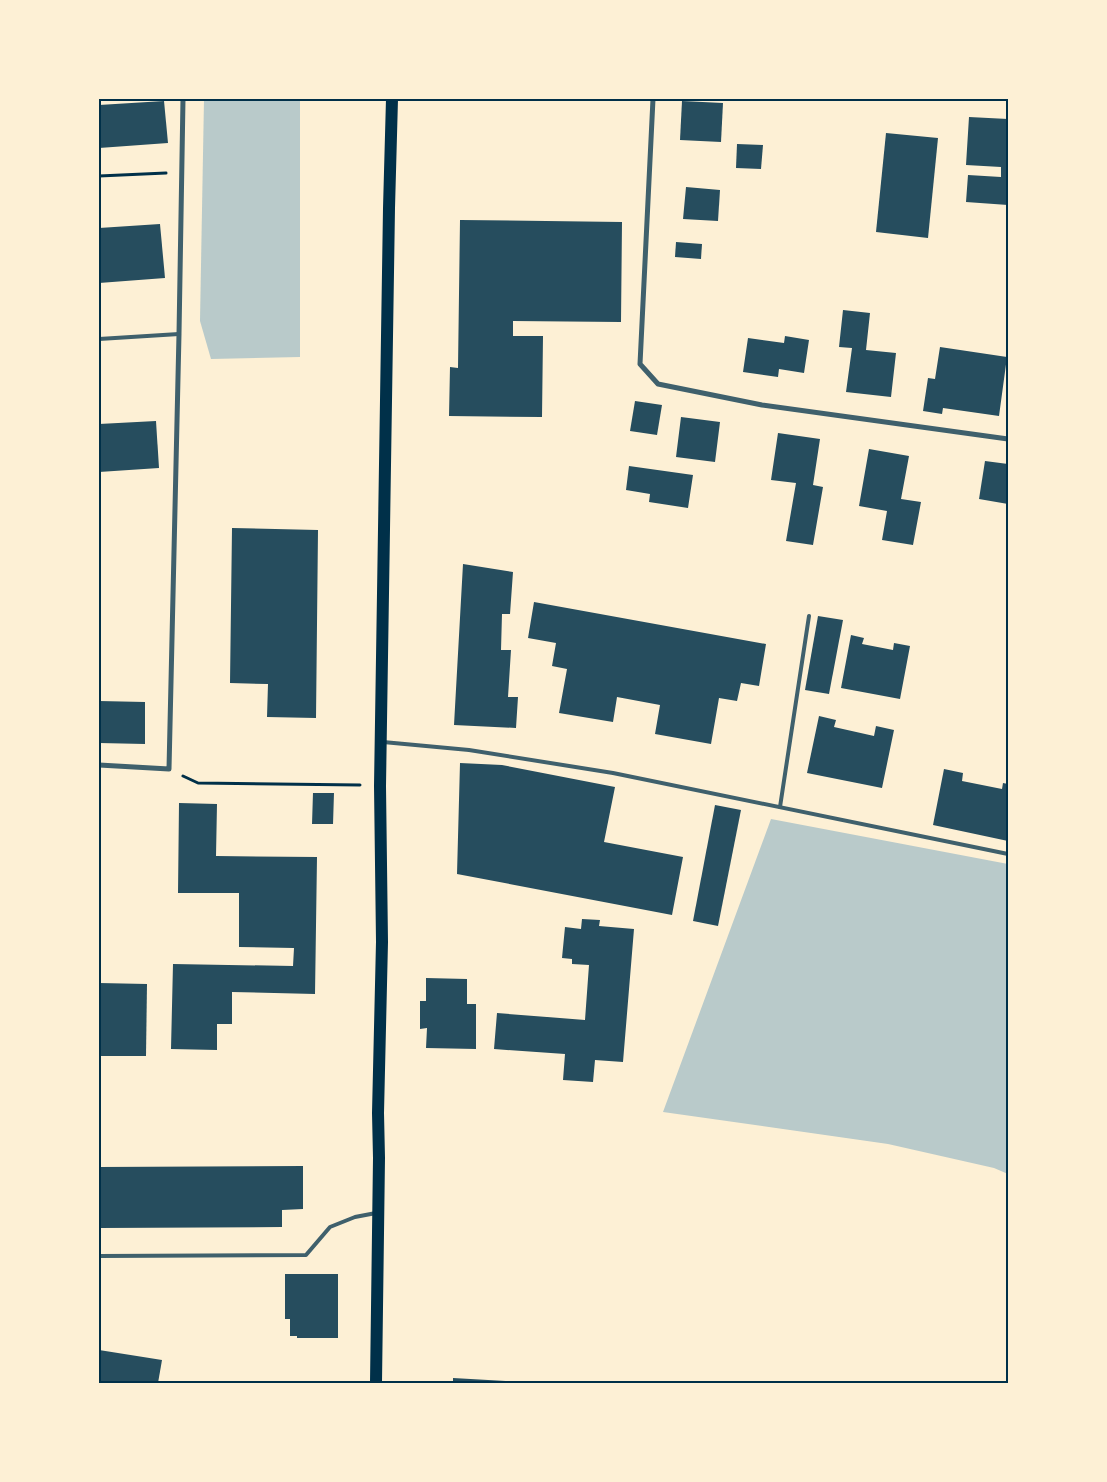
<svg xmlns="http://www.w3.org/2000/svg" width="1107" height="1482" font-family="'Fira Sans Condensed',sans-serif">
<style>
.green{fill:#b9caca}
.building{fill:#264d5e}
.lines{fill:none;stroke-linecap:round;stroke-linejoin:round}
.path{stroke:#003049;stroke-width:3}
.service{stroke:#3f606c;stroke-width:4}
.minor{stroke:#3f606c;stroke-width:5}
.primary{stroke:#003049;stroke-width:12}
.neatline{fill:none;stroke:#003049;stroke-width:2}
</style>
<rect width="100%" height="100%" fill="#fdf0d5"/>
<g class="green">
<polygon points="204,99 300,99 300,357 211,359 200,321"/>
<polygon points="771,819 1008,864 1008,1174 994,1168 888,1144 663,1112"/>
</g>
<g class="building">
<polygon points="164,101 168,143 99,148 99,105"/>
<polygon points="682,101 723,103 721,142 680,140"/>
<polygon points="969,117 1008,119 1008,205 966,202 968,175 1001,177 1001,167 966,165"/>
<polygon points="886,133 938,138 928,238 876,232"/>
<polygon points="737,144 763,145 761,169 736,168"/>
<polygon points="686,187 720,190 718,221 683,219"/>
<polygon points="460,220 622,222 621,322 513,321 513,336 543,336 542,417 449,416 450,367 458,368"/>
<polygon points="160,224 165,278 99,283 99,228"/>
<polygon points="676,242 702,244 701,259 675,257"/>
<polygon points="843,310 870,313 866,350 896,353 891,397 846,392 852,348 839,347"/>
<polygon points="785,336 809,340 804,373 779,369 778,377 743,372 748,338 784,343"/>
<polygon points="940,347 1007,357 999,416 943,408 942,414 923,411 928,378 935,379"/>
<polygon points="635,401 662,405 657,435 630,431"/>
<polygon points="681,417 720,422 715,462 676,457"/>
<polygon points="156,421 159,468 99,472 99,424"/>
<polygon points="778,433 820,439 813,485 823,487 813,545 786,541 796,483 771,480"/>
<polygon points="869,449 909,456 901,499 921,502 913,545 882,540 887,511 859,506"/>
<polygon points="985,461 1008,464 1008,504 979,499"/>
<polygon points="629,466 693,475 688,508 649,502 650,494 626,490"/>
<polygon points="232,528 318,530 316,718 267,717 268,684 230,683"/>
<polygon points="463,564 513,572 510,614 502,614 501,650 511,650 508,697 518,697 516,728 454,725"/>
<polygon points="534,602 766,644 759,686 741,683 737,701 719,698 711,744 655,734 660,705 617,697 613,722 559,713 567,669 552,666 556,643 528,638"/>
<polygon points="818,616 843,620 829,694 805,690"/>
<polygon points="851,635 864,638 862,644 893,650 894,643 910,646 900,699 841,688"/>
<polygon points="99,701 145,702 145,744 99,743"/>
<polygon points="819,716 836,720 834,727 874,736 876,726 894,730 882,788 807,773"/>
<polygon points="460,763 502,765 615,787 604,842 683,857 672,915 457,874"/>
<polygon points="944,769 963,773 962,781 1002,789 1003,783 1008,784 1008,841 933,825"/>
<polygon points="313,793 334,793 333,824 312,824"/>
<polygon points="179,803 217,804 216,856 317,857 315,994 232,992 232,1024 217,1024 217,1050 171,1049 173,964 293,966 294,948 239,947 239,893 178,893"/>
<polygon points="715,805 741,810 718,926 693,921"/>
<polygon points="582,919 600,920 599,926 634,929 623,1062 595,1060 593,1082 563,1080 565,1054 494,1049 497,1013 585,1020 589,965 572,964 572,959 562,958 565,927 581,929"/>
<polygon points="426,978 467,979 467,1004 476,1004 476,1049 426,1048 427,1028 420,1029 420,1001 426,1001"/>
<polygon points="99,983 147,984 146,1056 99,1056"/>
<polygon points="303,1166 303,1209 282,1210 282,1227 99,1228 99,1167"/>
<polygon points="285,1274 338,1274 338,1338 297,1338 297,1336 290,1336 290,1319 285,1319"/>
<polygon points="99,1350 162,1360 158,1383 99,1383"/>
<polygon points="453,1378 523,1382 523,1383 453,1383"/>
</g>
<g class="lines">
<g class="path">
<polyline points="99,176 166,173"/>
<polyline points="183,776 198,783 360,785"/>
</g>
<g class="service">
<polyline points="99,339 179,334"/>
<polyline points="383,742 469,750 613,773 1008,854"/>
<polyline points="780,807 809,616"/>
<polyline points="99,1256 306,1255 330,1227 355,1217 376,1213"/>
</g>
<g class="minor">
<polyline points="653,99 640,364 658,384 762,405 1008,439"/>
<polyline points="99,765 169,769 179,334 183,99"/>
</g>
<polyline class="primary" points="376,1383 379,1158 378,1113 382,942 380,786 389,208 392,99"/>
</g>
<rect width="1107" height="1482" fill="none" stroke="#fdf0d5" stroke-width="200"/>
<rect x="100" y="100" width="907" height="1282" class="neatline"/>
</svg>
